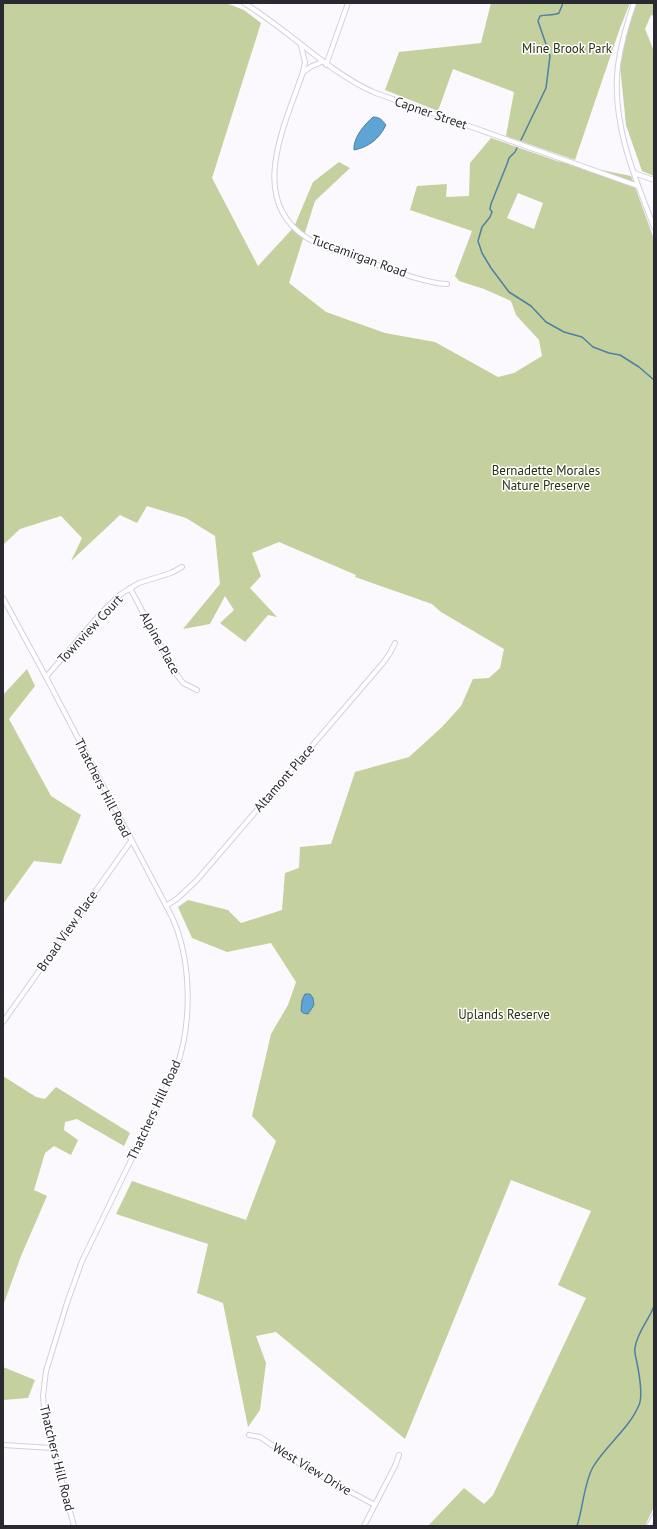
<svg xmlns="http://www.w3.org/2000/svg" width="657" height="1529" font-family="'PT Sans',sans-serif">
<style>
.green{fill:#c4d09d;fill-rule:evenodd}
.water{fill:#5ea5d5;stroke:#4e80a4}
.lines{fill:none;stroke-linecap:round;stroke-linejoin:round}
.stream{stroke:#4e80a4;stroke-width:1.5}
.minor-casing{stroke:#d4cee2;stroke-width:6}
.minor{stroke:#fff;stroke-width:4}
.labels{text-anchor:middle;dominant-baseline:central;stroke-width:3;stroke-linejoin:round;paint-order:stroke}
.park-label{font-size:13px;fill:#2a3010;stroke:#fff}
.street-label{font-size:13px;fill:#2a2830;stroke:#fff}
</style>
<rect width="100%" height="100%" fill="#fbf9fe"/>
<g class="green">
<path d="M3,3H226L244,10L261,23L212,178L258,266L294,227L313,182L339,162L350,168L315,201L289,283L326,312L385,333L435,342L498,377L514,373L542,356L539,340L516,315L511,301L484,289L459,281L455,276L472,231L410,210L417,186L447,184L446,197L469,196L470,163L491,138L557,161L631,176L654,239V1507L645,1526H428L464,1488L484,1504L493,1495L586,1298L558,1285L591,1211L511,1180L405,1439L276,1332L256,1336L266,1363L260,1410L248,1427L223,1303L197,1293L208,1244L116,1214L132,1181L246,1220L276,1141L252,1116L271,1034L288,1005L296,982L271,943L227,952L192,938L178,907L188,900L228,910L241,923L282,910L285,873L299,868L300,847L331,844L355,772L409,757L442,727L461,706L473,679L489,678L500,668L504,649L441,612L432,604L355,577L356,575L279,542L252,553L261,576L250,588L277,617L268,615L245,642L220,623L234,610L225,596L210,624L183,629L220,584L215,536L186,518L147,506L137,523L120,515L71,561L82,538L61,516L20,529L3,545ZM518,193L543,203L534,229L507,218Z"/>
<polygon points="491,3 630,3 620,28 575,160 506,136 514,92 453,69 438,111 385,90 399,52 481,43"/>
<polygon points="636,3 654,3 654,16 651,15 645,29 654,51 654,176 642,171 626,125 619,56"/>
<polygon points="27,669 35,686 9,719 51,796 81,815 61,864 34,861 3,904 3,695"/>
<polygon points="3,1076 36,1097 45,1099 56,1087 130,1133 124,1146 77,1119 65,1122 64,1130 78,1140 71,1155 54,1146 45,1153 34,1190 47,1196 21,1256 3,1306"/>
<polygon points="3,1367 35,1380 28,1398 3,1400"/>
</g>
<g class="water">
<path d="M373,117C380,117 382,120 386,125C379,139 369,147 354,150C353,138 364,125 373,117Z"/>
<polygon points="305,994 310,994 313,998 314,1005 308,1014 303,1013 301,1011 302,1000"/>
</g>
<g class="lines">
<g class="stream">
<path d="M521,140L546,88L550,56L538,21L540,16C546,14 553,16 559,13L563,3"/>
<polyline points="517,148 515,152 509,158 507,164 491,204 490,209 492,212 490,217 482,227 478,241 482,253 491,268 509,292 531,306 546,322 564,332 582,337 593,347 609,353 620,355 639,367 654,380"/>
<path d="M577,1526C583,1508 584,1483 593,1467C606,1445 629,1429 639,1405C643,1396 639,1373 637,1363C636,1358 634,1352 635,1348C637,1332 649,1320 654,1306"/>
</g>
<defs>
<g id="minor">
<path d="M244,3C289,30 324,69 373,92L638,186"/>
<path d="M634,3C627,23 621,44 618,65C611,122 634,176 654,227"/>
<polyline points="301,46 305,62 303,72"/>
<path d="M322,62L312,66L303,72C286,123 246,199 307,238C323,248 342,253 360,259C385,267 422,283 447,284"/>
<polyline points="326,65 348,3"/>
<polyline points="634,173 654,180"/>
<polyline points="130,588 174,671 183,683 197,690"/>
<path d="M3,598L46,677L172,917C192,961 192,1022 177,1066L82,1261L67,1303L46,1371L43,1396L44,1408L49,1433L74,1526"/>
<polyline points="46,677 101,613 121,594 139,583 171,573 182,567"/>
<polyline points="166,906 178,898 197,880 383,663 390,653 395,643"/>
<polyline points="3,1022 131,841"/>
<polyline points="249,1435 260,1437 306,1468 375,1505"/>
<polyline points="3,1445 52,1448"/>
<polyline points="364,1526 395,1466 399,1455"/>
<polyline points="649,1526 654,1517"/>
</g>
</defs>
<use href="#minor" class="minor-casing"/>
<use href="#minor" class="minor"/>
</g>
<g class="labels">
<g class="park-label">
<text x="567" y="48">Mine Brook Park</text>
<text x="546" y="470">Bernadette Morales<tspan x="546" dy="15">Nature Preserve</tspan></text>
<text x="504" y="1014">Uplands Reserve</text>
</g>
<g class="street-label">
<text transform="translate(431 113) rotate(19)">Capner Street</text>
<text transform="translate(359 256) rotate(20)">Tuccamirgan Road</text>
<text transform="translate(90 629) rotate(-47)">Townview Court</text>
<text transform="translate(160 643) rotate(61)">Alpine Place</text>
<text transform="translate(284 778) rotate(-49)">Altamont Place</text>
<text transform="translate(103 788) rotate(63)">Thatchers Hill Road</text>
<text transform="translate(67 931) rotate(-55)">Broad View Place</text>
<text transform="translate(154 1110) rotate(-65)">Thatchers Hill Road</text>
<text transform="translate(57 1458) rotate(76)">Thatchers Hill Road</text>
<text transform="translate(312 1469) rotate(31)">West View Drive</text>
</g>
</g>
<rect width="657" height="1529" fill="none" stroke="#2a2830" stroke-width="8"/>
</svg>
